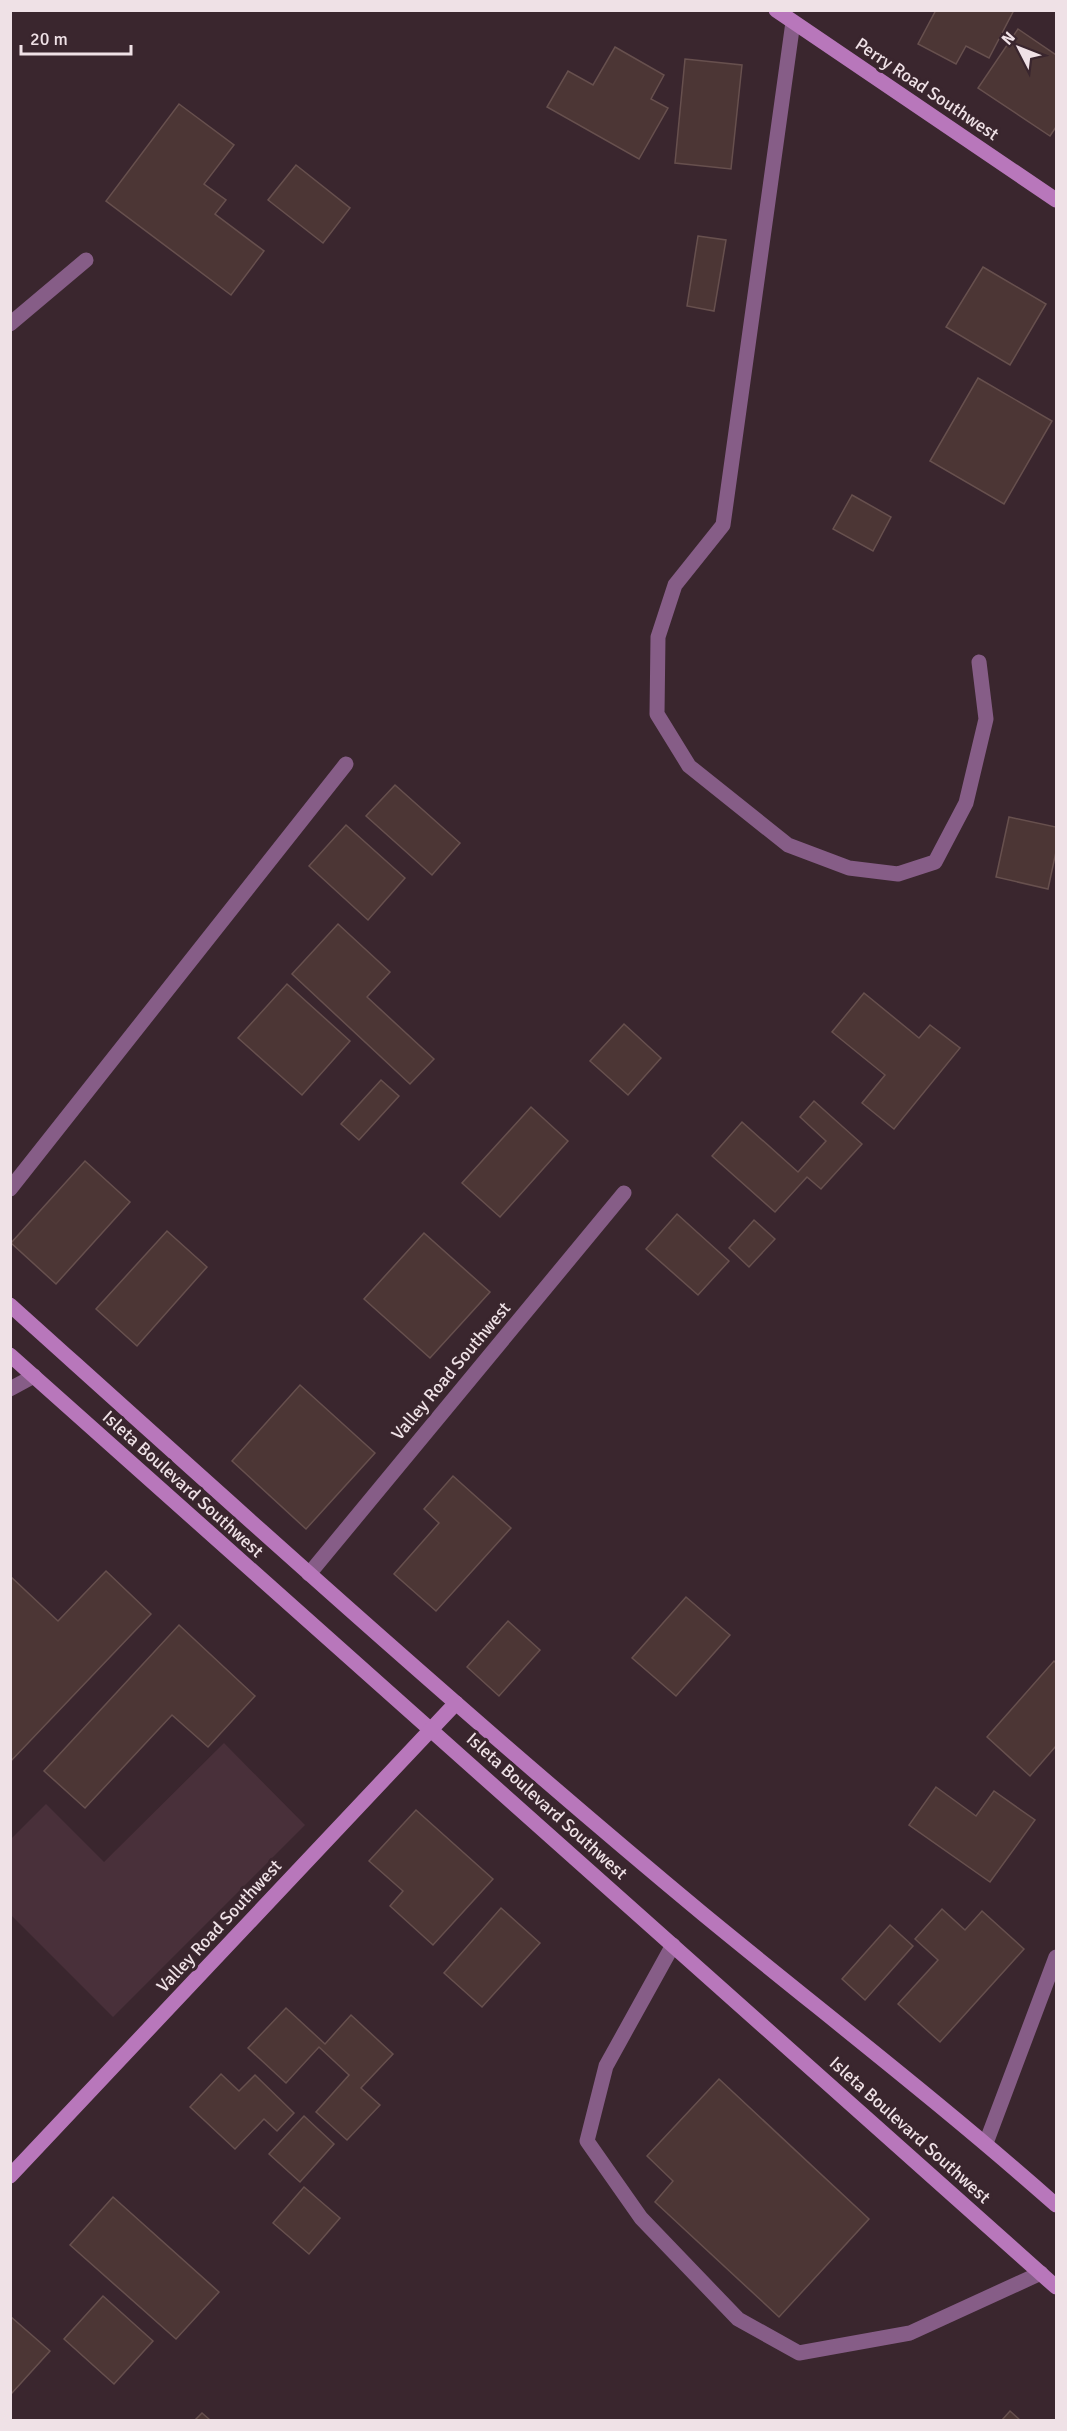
<svg xmlns="http://www.w3.org/2000/svg" width="1067" height="2431" font-family="Signika,sans-serif">
<style>
.built{fill:#49303a}
.building{fill:#4c3635;stroke:#67504e;stroke-width:1.5}
.lines{fill:none;stroke-linecap:round;stroke-linejoin:round}
.lane{stroke:#865d87;stroke-width:15}
.street{stroke:#865d87;stroke-width:15}
.secondary{stroke:#b877bb;stroke-width:15}
.labels{text-anchor:middle;dominant-baseline:central;stroke-width:6;stroke-linejoin:round;paint-order:stroke}
.street-label{font-size:18px;fill:#efe1e6;stroke:#3a262e}
</style>
<rect width="100%" height="100%" fill="#3a262e"/>
<polygon class="built" points="224,1743 305,1825 113,2017 11,1915 11,1839 46,1804 104,1862"/>
<g class="building">
<polygon points="936,10 1014,10 989,58 966,46 956,64 918,44"/>
<polygon points="1018,29 1056,55 1056,127 1050,136 978,88"/>
<polygon points="615,47 664,75 651,99 668,108 639,159 547,107 568,71 593,85"/>
<polygon points="685,59 742,65 731,169 675,163"/>
<polygon points="179,104 234,145 204,184 226,200 215,214 264,251 231,295 106,201"/>
<polygon points="296,165 350,208 323,243 268,200"/>
<polygon points="698,236 726,240 714,311 687,306"/>
<polygon points="983,267 1046,304 1010,365 946,327"/>
<polygon points="978,378 1052,421 1004,504 930,461"/>
<polygon points="852,495 891,517 873,551 833,529"/>
<polygon points="395,785 460,843 432,875 366,816"/>
<polygon points="1009,817 1056,827 1056,852 1048,889 996,877"/>
<polygon points="346,825 405,878 368,920 309,866"/>
<polygon points="338,924 390,972 367,997 434,1059 410,1084 292,974"/>
<polygon points="287,984 350,1041 302,1095 238,1038"/>
<polygon points="864,993 919,1038 930,1025 960,1048 894,1129 862,1103 885,1075 832,1032"/>
<polygon points="624,1024 661,1058 628,1095 590,1061"/>
<polygon points="381,1080 399,1096 359,1140 341,1124"/>
<polygon points="814,1101 862,1144 821,1189 807,1177 775,1212 712,1156 742,1122 798,1172 826,1141 800,1117"/>
<polygon points="531,1107 568,1141 500,1217 462,1183"/>
<polygon points="85,1161 130,1202 56,1284 11,1243"/>
<polygon points="677,1214 729,1261 698,1295 646,1249"/>
<polygon points="754,1220 775,1239 749,1267 729,1248"/>
<polygon points="167,1231 207,1267 137,1346 96,1309"/>
<polygon points="424,1233 490,1292 430,1358 364,1299"/>
<polygon points="300,1385 375,1453 306,1529 232,1461"/>
<polygon points="453,1476 511,1528 436,1611 394,1574 439,1523 424,1509"/>
<polygon points="106,1571 151,1614 10,1762 10,1576 58,1621"/>
<polygon points="686,1597 730,1635 676,1696 632,1658"/>
<polygon points="508,1621 540,1650 499,1696 467,1667"/>
<polygon points="179,1625 255,1696 208,1747 172,1715 85,1808 44,1771"/>
<polygon points="1054,1661 1056,1663 1056,1746 1030,1776 987,1737"/>
<polygon points="936,1787 976,1816 994,1791 1035,1820 990,1882 909,1825"/>
<polygon points="416,1810 493,1879 433,1945 390,1906 403,1891 369,1861"/>
<polygon points="501,1908 540,1943 482,2007 444,1973"/>
<polygon points="942,1909 965,1930 982,1911 1024,1949 940,2042 898,2004 938,1960 915,1939"/>
<polygon points="890,1925 913,1946 865,2000 842,1979"/>
<polygon points="286,2008 325,2044 351,2015 393,2054 361,2088 380,2105 347,2140 316,2112 349,2075 319,2047 286,2083 248,2048"/>
<polygon points="221,2074 239,2091 255,2075 294,2113 277,2131 264,2119 235,2149 190,2107"/>
<polygon points="719,2079 869,2219 779,2317 655,2202 673,2181 647,2156"/>
<polygon points="304,2116 334,2144 300,2182 269,2154"/>
<polygon points="304,2187 340,2218 309,2254 273,2223"/>
<polygon points="113,2197 219,2292 176,2339 70,2245"/>
<polygon points="103,2296 153,2341 114,2384 64,2339"/>
<polygon points="10,2316 50,2351 12,2393 10,2391"/>
<polygon points="1010,2411 1020,2420 1002,2420"/>
<polygon points="202,2413 210,2420 195,2420"/>
</g>
<g class="lines">
<g class="lane">
<polyline points="793,22 723,525 675,585 658,637 657,714 689,766 788,845 849,868 898,874 935,862 966,803 986,719 979,662"/>
<polyline points="10,1189 346,764"/>
<polyline points="673,1945 606,2066 587,2141 641,2218 738,2319 799,2353 910,2333 1041,2273"/>
</g>
<g class="street">
<polyline points="10,324 86,260"/>
<polyline points="10,1389 34,1376"/>
<polyline points="309,1574 624,1193"/>
<polyline points="986,2143 1056,1957"/>
</g>
<g class="secondary">
<polyline points="776,10 1056,200"/>
<path d="M10,1305C239,1511 467,1718 703,1914C821,2011 942,2104 1056,2205"/>
<polyline points="10,1355 1056,2287"/>
<polyline points="10,2176 456,1703"/>
</g>
</g>
<g class="labels">
<g class="street-label">
<text transform="translate(927 89) rotate(34)">Perry Road Southwest</text>
<text transform="translate(451 1371) rotate(-50)">Valley Road Southwest</text>
<text transform="translate(183 1484) rotate(42)">Isleta Boulevard Southwest</text>
<text transform="translate(547 1806) rotate(42)">Isleta Boulevard Southwest</text>
<text transform="translate(219 1926) rotate(-47)">Valley Road Southwest</text>
<text transform="translate(910 2130) rotate(42)">Isleta Boulevard Southwest</text>
</g>
</g>
<rect width="1067" height="2431" fill="none" stroke="#efe1e6" stroke-width="24"/>
<g transform="translate(1019 48) rotate(312)" stroke="#3a262e" stroke-width="4.5" paint-order="stroke">
<path d="M0-4.5L10 22L0 15L-10 22Z" fill="#efe1e6"/>
<text y="-9" font-size="16" font-weight="bold" text-anchor="middle" fill="#efe1e6">N</text>
</g>
<path d="M21 45v9h110v-9" fill="none" stroke="#efe1e6" stroke-width="3"/>
<text x="30" y="45" font-size="18" fill="#efe1e6" stroke="#3a262e" stroke-width="4.5" paint-order="stroke">20 m</text>
</svg>
